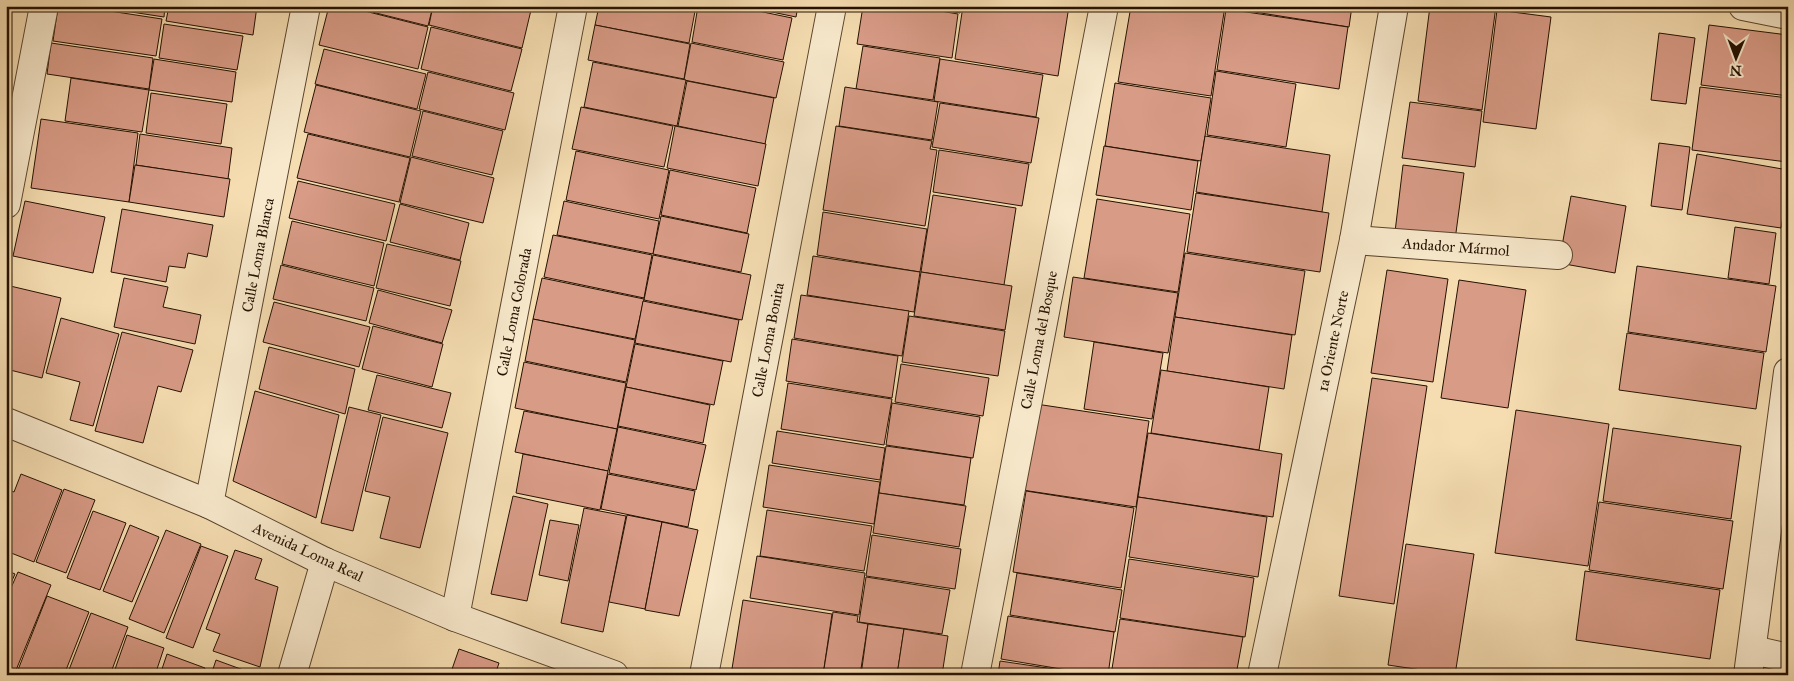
<svg xmlns="http://www.w3.org/2000/svg" width="1794" height="681" font-family="'IM FELL Great Primer',serif">
<style>
.building{fill:#d89b86;stroke:#251100}
.lines{fill:none;stroke-linecap:round;stroke-linejoin:round}
.minor-casing{stroke:#59442c;stroke-width:30}
.minor{stroke:#f8e9cc;stroke-width:28}
.labels{text-anchor:middle;dominant-baseline:central;stroke-width:4;stroke-linejoin:round;paint-order:stroke}
.street-label{font-size:15px;fill:#251100;stroke:#f8e9cc}
</style>
<rect width="100%" height="100%" fill="#f5ddb1"/>
<filter id="stains"><feTurbulence type="fractalNoise" baseFrequency=".004" numOctaves="4"/><feColorMatrix values="0 0 0 0 .2 0 0 0 0 .09 0 0 0 0 .02 0 0 0 .5 -.17"/></filter>
<radialGradient id="worn" r=".72"><stop offset=".6" stop-color="#630" stop-opacity="0"/><stop offset="1" stop-color="#630" stop-opacity=".3"/></radialGradient>
<g class="building">
<polygon points="58,6 77,6 162,19 156,56 53,41"/>
<polygon points="92,6 165,6 164,17"/>
<polygon points="169,6 257,6 253,35 166,21"/>
<polygon points="329,6 345,6 428,27 418,69 319,45"/>
<polygon points="348,6 433,6 428,26"/>
<polygon points="433,6 517,6 531,10 522,48 429,25"/>
<polygon points="599,6 696,6 689,43 595,25"/>
<polygon points="698,6 734,6 792,18 783,60 692,42"/>
<polygon points="743,6 798,6 796,17"/>
<polygon points="863,6 911,6 958,14 952,58 857,44"/>
<polygon points="917,6 961,6 960,13"/>
<polygon points="963,6 1069,6 1058,76 955,59"/>
<polygon points="1131,6 1225,6 1211,96 1118,82"/>
<polygon points="1243,6 1352,6 1349,27 1242,10"/>
<polygon points="1430,6 1496,6 1482,110 1418,101"/>
<polygon points="1226,9 1348,27 1339,89 1217,70"/>
<polygon points="1497,10 1551,17 1536,129 1483,122"/>
<polygon points="164,24 243,36 237,70 159,58"/>
<polygon points="595,25 690,44 684,79 588,60"/>
<polygon points="1709,25 1788,35 1788,96 1701,85"/>
<polygon points="431,27 522,49 511,91 421,69"/>
<polygon points="1659,33 1695,38 1686,104 1651,100"/>
<polygon points="51,43 153,58 149,89 47,74"/>
<polygon points="691,43 784,62 776,98 684,80"/>
<polygon points="863,46 940,58 933,100 856,89"/>
<polygon points="324,49 426,74 417,109 315,84"/>
<polygon points="154,59 236,72 232,102 149,90"/>
<polygon points="940,59 1043,75 1036,117 934,101"/>
<polygon points="593,62 686,80 677,126 584,107"/>
<polygon points="1216,71 1296,84 1286,147 1207,135"/>
<polygon points="428,72 514,93 505,130 419,109"/>
<polygon points="71,78 149,90 142,132 65,121"/>
<polygon points="687,81 774,98 765,144 678,126"/>
<polygon points="1115,83 1211,98 1201,161 1105,146"/>
<polygon points="316,85 421,111 410,157 304,132"/>
<polygon points="845,87 938,102 932,140 839,126"/>
<polygon points="1700,87 1788,98 1787,162 1692,150"/>
<polygon points="151,93 227,104 221,144 146,133"/>
<polygon points="1410,102 1482,111 1475,167 1402,158"/>
<polygon points="940,103 1039,118 1031,163 932,147"/>
<polygon points="581,107 673,126 664,167 572,149"/>
<polygon points="423,111 503,131 492,175 412,156"/>
<polygon points="41,119 138,133 129,202 31,188"/>
<polygon points="675,126 766,144 758,186 667,168"/>
<polygon points="836,126 932,141 930,149 937,150 925,226 823,210"/>
<polygon points="140,134 232,148 228,179 136,165"/>
<polygon points="308,134 410,158 399,202 297,178"/>
<polygon points="1205,136 1330,155 1322,212 1196,192"/>
<polygon points="1659,143 1690,147 1682,210 1651,206"/>
<polygon points="1104,146 1198,161 1191,210 1096,195"/>
<polygon points="939,150 1029,164 1022,206 933,192"/>
<polygon points="576,151 669,170 659,219 566,200"/>
<polygon points="1697,154 1788,170 1788,185 1781,228 1687,214"/>
<polygon points="411,157 494,178 483,223 400,203"/>
<polygon points="135,165 230,179 224,217 129,202"/>
<polygon points="1403,165 1464,173 1455,240 1395,232"/>
<polygon points="670,170 756,188 747,233 661,215"/>
<polygon points="298,181 395,204 386,241 289,218"/>
<polygon points="1196,193 1329,213 1320,272 1187,252"/>
<polygon points="933,195 1016,208 1004,285 921,272"/>
<polygon points="1571,196 1626,206 1615,273 1559,263"/>
<polygon points="1097,199 1190,214 1178,292 1084,278"/>
<polygon points="25,201 105,217 93,273 13,256"/>
<polygon points="564,201 659,221 653,254 557,235"/>
<polygon points="400,204 469,223 460,260 390,242"/>
<polygon points="122,209 213,225 207,257 188,253 185,268 169,266 166,282 111,272"/>
<polygon points="823,212 927,229 920,272 817,255"/>
<polygon points="661,216 749,234 741,272 653,254"/>
<polygon points="292,221 384,243 374,286 282,264"/>
<polygon points="1735,227 1776,233 1769,284 1728,278"/>
<polygon points="553,235 652,255 644,298 544,277"/>
<polygon points="387,244 461,261 450,306 376,288"/>
<polygon points="1185,253 1305,271 1295,335 1175,317"/>
<polygon points="653,255 751,275 742,320 644,300"/>
<polygon points="813,256 920,272 914,312 807,295"/>
<polygon points="281,265 374,288 366,321 273,299"/>
<polygon points="1637,266 1776,286 1766,352 1628,332"/>
<polygon points="1387,270 1448,279 1433,382 1371,373"/>
<polygon points="921,272 1012,286 1005,330 914,316"/>
<polygon points="1073,277 1178,293 1168,353 1064,337"/>
<polygon points="124,278 168,287 163,307 201,315 195,344 114,327"/>
<polygon points="542,278 644,299 635,339 533,319"/>
<polygon points="1459,280 1526,290 1508,408 1441,398"/>
<polygon points="6,285 61,298 42,378 6,369"/>
<polygon points="378,290 452,310 442,343 369,323"/>
<polygon points="801,295 909,311 902,356 794,338"/>
<polygon points="643,301 739,320 731,362 635,343"/>
<polygon points="274,302 370,327 359,367 263,342"/>
<polygon points="909,316 1005,331 998,376 902,362"/>
<polygon points="1175,317 1292,335 1284,389 1167,371"/>
<polygon points="61,318 119,334 93,426 70,420 80,382 46,373"/>
<polygon points="533,319 635,340 626,382 525,361"/>
<polygon points="373,326 443,344 432,387 362,369"/>
<polygon points="122,332 193,350 181,392 158,386 143,443 95,431"/>
<polygon points="1627,333 1764,353 1756,409 1619,390"/>
<polygon points="792,339 898,356 892,398 786,381"/>
<polygon points="1094,342 1163,353 1152,419 1084,409"/>
<polygon points="635,344 723,361 714,405 626,387"/>
<polygon points="269,347 355,369 345,414 259,389"/>
<polygon points="524,362 626,383 617,429 515,408"/>
<polygon points="901,364 989,378 983,416 895,402"/>
<polygon points="1161,370 1269,387 1259,450 1151,433"/>
<polygon points="377,375 451,393 442,428 368,410"/>
<polygon points="1372,378 1427,386 1394,604 1339,596"/>
<polygon points="788,383 892,399 884,445 781,429"/>
<polygon points="626,387 710,405 703,443 618,426"/>
<polygon points="255,391 339,415 316,518 233,481"/>
<polygon points="892,403 980,417 973,458 886,445"/>
<polygon points="1036,404 1149,421 1136,507 1022,490"/>
<polygon points="349,407 381,415 353,531 321,523"/>
<polygon points="1516,410 1609,424 1588,566 1495,553"/>
<polygon points="524,411 617,429 608,471 515,452"/>
<polygon points="383,417 448,433 420,548 380,538 390,497 365,491"/>
<polygon points="618,427 706,445 696,490 609,473"/>
<polygon points="1613,428 1741,446 1731,519 1603,501"/>
<polygon points="777,431 885,448 880,480 772,463"/>
<polygon points="1148,433 1282,454 1273,517 1138,497"/>
<polygon points="886,446 971,458 964,505 879,493"/>
<polygon points="523,454 608,471 600,510 516,493"/>
<polygon points="769,465 880,482 874,524 763,507"/>
<polygon points="21,474 62,490 34,562 6,551 6,489 14,492"/>
<polygon points="608,474 695,491 688,527 601,509"/>
<polygon points="64,489 95,500 66,573 36,562"/>
<polygon points="1026,491 1134,508 1121,588 1013,572"/>
<polygon points="879,493 966,506 959,547 873,533"/>
<polygon points="513,496 548,504 527,601 491,594"/>
<polygon points="1138,497 1267,517 1258,577 1129,557"/>
<polygon points="1599,502 1733,521 1723,589 1589,570"/>
<polygon points="584,508 626,516 603,632 561,623"/>
<polygon points="767,510 872,526 864,571 760,556"/>
<polygon points="93,511 126,523 100,590 67,578"/>
<polygon points="627,515 662,522 645,609 609,602"/>
<polygon points="550,520 579,525 568,581 539,575"/>
<polygon points="662,522 698,530 679,616 645,610"/>
<polygon points="130,525 159,537 132,602 103,591"/>
<polygon points="166,530 201,544 164,633 129,619"/>
<polygon points="872,535 961,549 955,589 866,576"/>
<polygon points="1406,544 1474,554 1455,675 1388,665"/>
<polygon points="201,546 228,556 193,648 166,638"/>
<polygon points="235,550 262,559 255,579 278,587 260,667 213,651 220,634 206,629"/>
<polygon points="757,556 865,573 859,615 750,598"/>
<polygon points="1129,559 1254,578 1245,637 1120,618"/>
<polygon points="6,570 15,574 6,594"/>
<polygon points="1585,571 1720,590 1710,659 1576,640"/>
<polygon points="18,572 51,585 14,675 6,675 6,599"/>
<polygon points="1017,573 1122,590 1115,632 1010,615"/>
<polygon points="866,577 950,590 942,634 859,622"/>
<polygon points="47,596 89,612 64,675 16,675"/>
<polygon points="743,600 832,614 823,675 731,675"/>
<polygon points="833,612 858,616 857,622 868,624 860,675 823,675"/>
<polygon points="91,613 128,627 110,675 67,675"/>
<polygon points="1008,616 1114,632 1108,675 1097,675 1001,659"/>
<polygon points="1120,619 1243,637 1236,675 1111,675"/>
<polygon points="868,624 904,629 897,675 861,675"/>
<polygon points="904,629 948,636 942,675 897,675"/>
<polygon points="127,635 164,648 155,675 113,675"/>
<polygon points="459,649 499,663 495,675 450,675"/>
<polygon points="167,654 205,668 202,675 160,675"/>
<polygon points="216,660 257,675 211,675"/>
<polygon points="1000,661 1094,675 998,675"/>
<polygon points="506,669 520,675 504,675"/>
</g>
<g class="lines">
<defs>
<g id="minor">
<polyline points="1743,6 1788,15"/>
<polyline points="6,204 44,6"/>
<polyline points="1354,240 1558,255"/>
<polyline points="6,422 209,504 325,562 455,617 614,675"/>
<polyline points="209,504 306,6"/>
<polyline points="455,617 573,6"/>
<polyline points="1753,650 1788,658"/>
<polyline points="292,675 325,562"/>
<polyline points="704,675 832,6"/>
<polyline points="975,675 1104,6"/>
<polyline points="1262,675 1354,240 1394,6"/>
<polyline points="1748,675 1788,372"/>
</g>
</defs>
<use href="#minor" class="minor-casing"/>
<use href="#minor" class="minor"/>
</g>
<g class="labels">
<g class="street-label">
<text transform="translate(1456 247) rotate(4)">Andador Mármol</text>
<text transform="translate(258 255) rotate(-79)">Calle Loma Blanca</text>
<text transform="translate(514 312) rotate(-79)">Calle Loma Colorada</text>
<text transform="translate(768 340) rotate(-79)">Calle Loma Bonita</text>
<text transform="translate(1039 340) rotate(-79)">Calle Loma del Bosque</text>
<text transform="translate(1333 341) rotate(-78)">1a Oriente Norte</text>
<text transform="translate(308 552) rotate(25)">Avenida Loma Real</text>
</g>
</g>
<rect width="1794" height="681" fill="none" stroke="#f5ddb1" stroke-width="25"/>
<rect x="8" y="8" width="1779" height="666" fill="none" stroke="#251100" stroke-width="2.5"/>
<rect x="12" y="12" width="1769" height="656" fill="none" stroke="#251100"/>
<g transform="translate(1736 58) rotate(181)" stroke="#f8e9cc" stroke-width="4" paint-order="stroke">
<path d="M0-4L9 19L0 12L-9 19Z" fill="#251100"/>
<text y="-8" font-size="14" font-weight="bold" text-anchor="middle" fill="#251100">N</text>
</g>
<rect width="100%" height="100%" filter="url(#stains)"/>
<rect width="100%" height="100%" fill="url(#worn)"/>
</svg>
